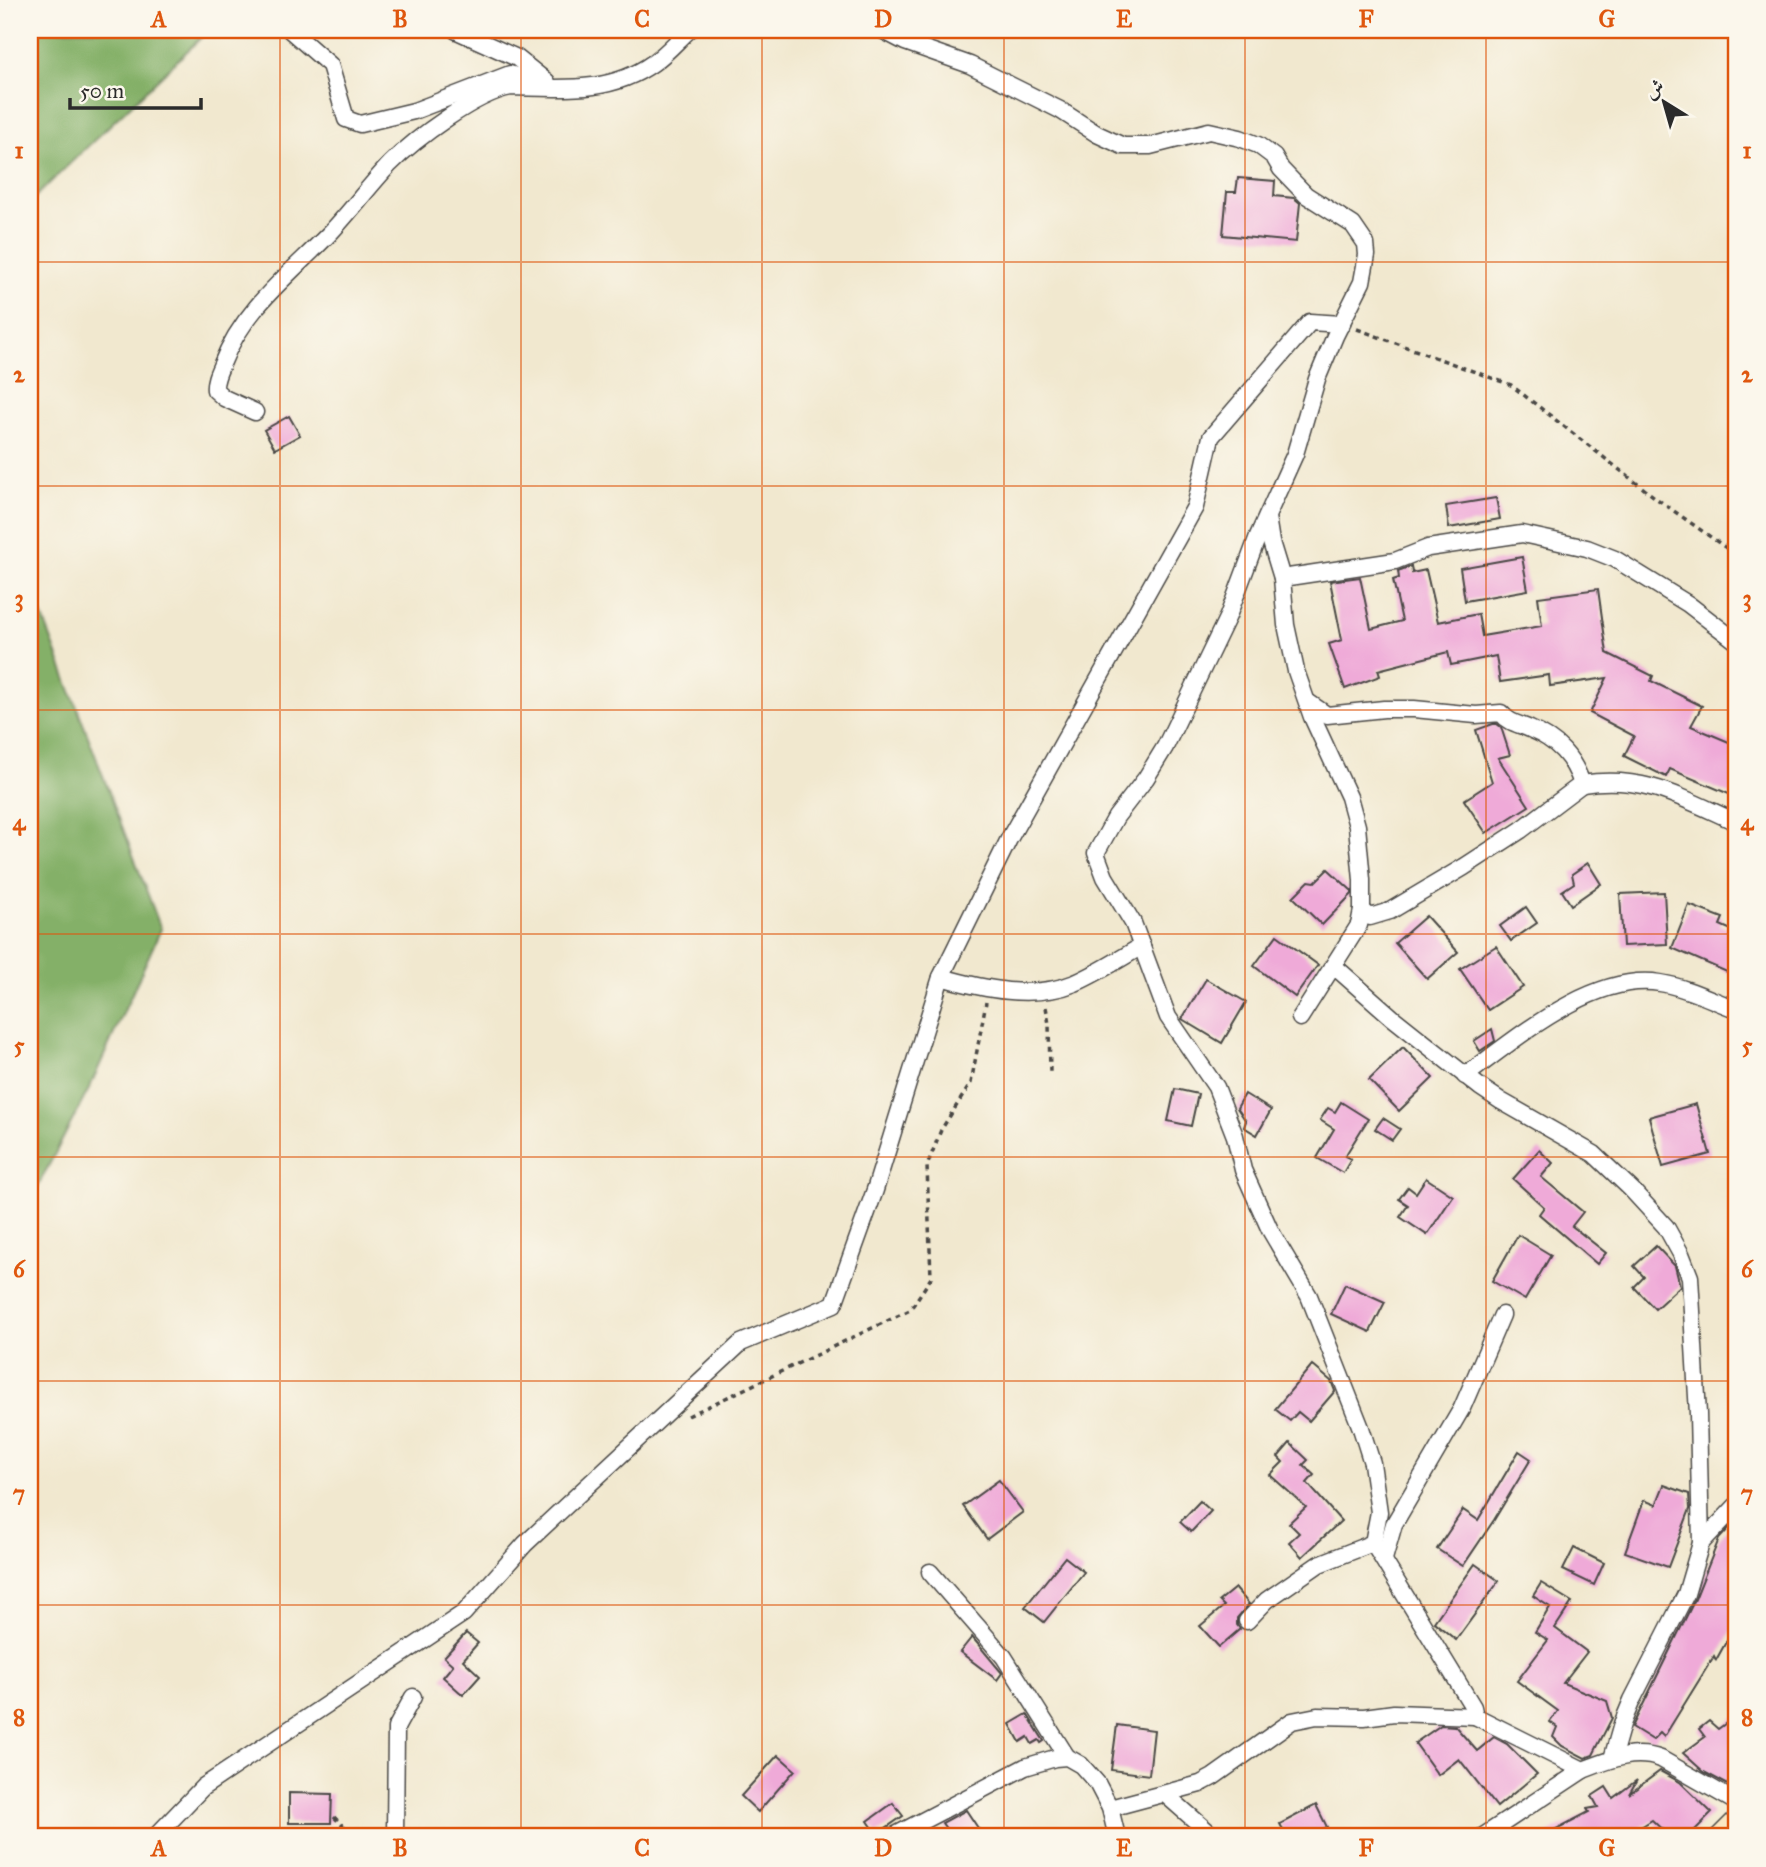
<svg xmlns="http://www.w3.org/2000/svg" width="1766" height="1867" font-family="'IM FELL Great Primer',Amiri,serif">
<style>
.forest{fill:#84b068;stroke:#586e4a;stroke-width:2}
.building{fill:#efaad8}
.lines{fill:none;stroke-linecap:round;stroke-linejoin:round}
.minor-casing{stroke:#494744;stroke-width:19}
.secondary-casing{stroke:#494744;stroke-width:24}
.path{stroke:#494744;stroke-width:3.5;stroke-dasharray:5 5;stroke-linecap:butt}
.minor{stroke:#fff;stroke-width:16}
.secondary{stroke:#fae7c3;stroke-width:21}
.grid{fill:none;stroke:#df570e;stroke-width:2;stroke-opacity:0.55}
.neatline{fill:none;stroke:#df570e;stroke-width:2.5}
.grid-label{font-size:23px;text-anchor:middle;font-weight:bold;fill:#df570e}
</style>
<rect width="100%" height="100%" fill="#fbf7ec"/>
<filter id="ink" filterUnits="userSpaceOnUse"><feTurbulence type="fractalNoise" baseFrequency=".0143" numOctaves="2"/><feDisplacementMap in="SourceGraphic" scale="14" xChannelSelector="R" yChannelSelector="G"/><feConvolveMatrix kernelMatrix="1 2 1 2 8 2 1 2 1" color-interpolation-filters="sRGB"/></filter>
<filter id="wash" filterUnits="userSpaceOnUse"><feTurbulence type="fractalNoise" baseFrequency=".00686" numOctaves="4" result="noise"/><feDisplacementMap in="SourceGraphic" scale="28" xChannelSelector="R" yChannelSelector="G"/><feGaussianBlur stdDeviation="1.57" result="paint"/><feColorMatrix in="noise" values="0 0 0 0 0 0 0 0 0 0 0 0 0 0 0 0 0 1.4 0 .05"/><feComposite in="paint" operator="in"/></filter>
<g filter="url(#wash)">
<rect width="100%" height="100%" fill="#f1e8cf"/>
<g class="forest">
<polygon points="30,30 209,30 30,202"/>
<polygon points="30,583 161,929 90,1087 30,1201"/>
</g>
<g id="blocks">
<g class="building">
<polygon points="1238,178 1275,181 1274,196 1294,198 1300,203 1296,242 1223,235 1227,192 1236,192"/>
<polygon points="289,416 300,435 275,449 264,430"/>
<polygon points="1496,498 1500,519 1449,528 1446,506"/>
<polygon points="1522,557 1528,590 1465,601 1460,568"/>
<polygon points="1411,566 1412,573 1426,570 1438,622 1478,614 1482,636 1542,626 1538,597 1598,589 1607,653 1653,676 1651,681 1702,706 1691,726 1736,745 1736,797 1670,769 1666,777 1624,756 1634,736 1590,713 1607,678 1550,686 1549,675 1500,682 1496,656 1451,665 1448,652 1378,670 1380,676 1345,689 1329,644 1342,640 1330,581 1360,577 1371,629 1402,621 1393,580 1399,578 1398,571"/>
<polygon points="1493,724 1497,724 1501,727 1510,755 1498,758 1529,806 1486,833 1464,800 1492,782 1476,730"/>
<polygon points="1588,863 1601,884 1571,905 1562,891 1574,883 1572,874"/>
<polygon points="1328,869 1352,891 1352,894 1322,925 1293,897 1309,881 1315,882"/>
<polygon points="1664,892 1667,944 1623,946 1620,894"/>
<polygon points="1689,905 1723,918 1720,925 1736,932 1736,976 1672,948"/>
<polygon points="1526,907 1537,923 1511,941 1500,926"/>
<polygon points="1426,916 1458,952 1427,979 1395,943"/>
<polygon points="1277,935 1318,965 1295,997 1254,966"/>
<polygon points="1496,946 1523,987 1488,1010 1460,969"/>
<polygon points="1206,979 1246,1002 1222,1043 1182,1019"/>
<polygon points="1492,1029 1495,1041 1480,1051 1474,1041"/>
<polygon points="1403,1047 1433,1078 1399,1111 1369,1080"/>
<polygon points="1175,1089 1198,1094 1191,1126 1168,1121"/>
<polygon points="1245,1094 1271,1110 1257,1135 1244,1127 1246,1121 1237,1108"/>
<polygon points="1341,1102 1368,1119 1345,1156 1351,1159 1343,1173 1317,1158 1334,1129 1320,1120 1328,1108 1335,1112"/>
<polygon points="1696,1104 1710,1154 1663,1167 1649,1117"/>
<polygon points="1383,1118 1400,1129 1392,1140 1375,1129"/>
<polygon points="1539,1150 1553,1163 1541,1177 1583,1212 1572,1226 1606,1253 1597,1264 1539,1214 1544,1207 1513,1179"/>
<polygon points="1426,1178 1453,1196 1427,1235 1400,1217 1408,1205 1399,1199 1408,1187 1416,1193"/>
<polygon points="1518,1235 1551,1255 1525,1300 1492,1281"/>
<polygon points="1656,1246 1675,1266 1680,1286 1655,1309 1634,1287 1644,1277 1634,1266"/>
<polygon points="1345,1284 1385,1302 1370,1332 1331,1314"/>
<polygon points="1312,1365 1331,1381 1335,1391 1309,1421 1298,1412 1290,1421 1275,1409"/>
<polygon points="1290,1443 1308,1460 1303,1465 1314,1475 1307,1483 1341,1521 1302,1557 1289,1542 1299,1533 1289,1523 1306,1507 1270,1475 1283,1462 1278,1457"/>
<polygon points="1519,1451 1531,1459 1494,1520 1463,1566 1437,1549 1463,1510 1478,1520"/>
<polygon points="999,1480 1023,1512 987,1539 963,1506"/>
<polygon points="1664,1485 1689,1494 1690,1509 1668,1567 1625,1552 1644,1500 1656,1505"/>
<polygon points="1200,1501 1211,1511 1191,1532 1180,1522"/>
<polygon points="1731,1526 1736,1528 1736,1624 1716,1660 1714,1656 1664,1737 1660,1733 1653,1740 1632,1727 1695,1599 1719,1539"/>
<polygon points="1574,1548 1604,1563 1594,1585 1563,1570"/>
<polygon points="1065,1557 1084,1572 1044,1622 1025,1607"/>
<polygon points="1475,1564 1499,1581 1456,1640 1434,1622"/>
<polygon points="1541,1583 1572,1602 1555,1628 1587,1652 1563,1683 1607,1701 1612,1718 1593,1755 1585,1758 1562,1746 1553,1737 1557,1727 1550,1722 1558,1711 1517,1681 1548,1640 1535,1632 1550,1607 1533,1596"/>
<polygon points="1235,1588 1249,1604 1237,1618 1237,1625 1240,1629 1219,1647 1200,1626 1224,1606 1219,1601"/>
<polygon points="466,1633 478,1643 463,1660 480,1676 463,1695 443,1677 453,1665 444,1657"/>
<polygon points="972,1637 1002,1673 997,1680 960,1652"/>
<polygon points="1027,1714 1044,1741 1041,1743 1039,1740 1032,1744 1028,1737 1020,1742 1010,1724"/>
<polygon points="1736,1716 1736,1784 1732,1787 1704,1772 1683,1753 1705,1737 1699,1729 1709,1721 1718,1729"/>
<polygon points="1117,1725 1154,1730 1149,1775 1111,1770"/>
<polygon points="1441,1725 1455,1726 1477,1751 1494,1737 1507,1744 1537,1774 1497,1807 1459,1759 1438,1775 1415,1743"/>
<polygon points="778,1755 795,1770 758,1812 741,1796"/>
<polygon points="1660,1771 1680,1782 1712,1813 1688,1837 1670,1837 1652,1820 1625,1837 1541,1837 1589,1812 1587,1809 1598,1807 1592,1796 1606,1787 1613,1798 1637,1780 1629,1794"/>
<polygon points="289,1793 332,1794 331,1823 289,1823"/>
<polygon points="893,1803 903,1816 877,1834 868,1821"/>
<polygon points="1316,1805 1327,1827 1308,1837 1287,1837 1280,1824"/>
<polygon points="966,1810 984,1837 952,1837 942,1823"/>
</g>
</g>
</g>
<g filter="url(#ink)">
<use href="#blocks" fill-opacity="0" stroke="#494744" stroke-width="2"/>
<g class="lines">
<defs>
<g id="minor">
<polyline points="290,30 330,65 346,119 360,124 414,111 510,74 535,82"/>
<polyline points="455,30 517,58 547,82"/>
<path d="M882,30L905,42L970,65L1060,110L1097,134L1123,146H1150L1209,131L1240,138L1258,145L1274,157L1281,169L1306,195L1353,225L1366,244L1367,255L1362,282L1335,336L1317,379L1295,454L1258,536L1228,616L1165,747L1146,778L1116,817L1096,853L1105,877L1133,923L1168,1017L1216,1087L1235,1136L1243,1170L1270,1230L1309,1296L1361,1428L1372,1463L1379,1512L1373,1543L1473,1707L1475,1716L1583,1770C1609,1760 1634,1749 1661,1759L1736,1802"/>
<path d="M255,412L224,398L215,390C214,381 218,373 222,364C243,309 290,274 330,233C351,211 369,186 390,164C415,139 476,93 511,87C561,88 610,94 653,63C666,54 677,41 689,30"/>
<polyline points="1267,517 1271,542 1282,578 1286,625 1296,671 1312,717 1349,797 1357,826 1362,880 1362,910 1359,925 1300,1018"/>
<polyline points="1282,578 1395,561 1428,548 1522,534 1587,548 1615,559 1688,604 1736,641"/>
<path d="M1308,702L1327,715L1384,709H1414L1476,715L1501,713C1509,723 1519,724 1530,729C1557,740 1573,757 1582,784L1521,830L1464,867L1390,911L1370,917L1362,910"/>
<path d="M1582,784C1644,774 1682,798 1736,822"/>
<polyline points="1334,966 1393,1018 1480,1087 1501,1101 1594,1154 1631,1189 1666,1227 1681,1254 1690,1277 1698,1414 1701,1543 1686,1594 1632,1700 1622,1724 1612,1759"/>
<path d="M941,977C983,989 1033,1000 1075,983C1098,973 1121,958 1142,946"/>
<path d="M1465,1076C1516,1039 1593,972 1660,983C1686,987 1711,1000 1736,1009"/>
<polyline points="1701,1543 1736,1506"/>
<polyline points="1384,1559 1394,1524 1462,1408 1502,1315"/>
<polyline points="930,1572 1004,1657 1067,1757"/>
<polyline points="1247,1621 1267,1600 1319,1564 1373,1543"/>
<polyline points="1165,1794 1214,1837"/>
<polyline points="1110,1808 1200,1784 1213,1777 1292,1721 1317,1716 1364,1717 1394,1713 1475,1716"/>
<polyline points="155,1837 203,1787 464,1613 525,1544 741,1343 834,1304 875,1190 941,977 1009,839 1195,507 1211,437 1310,322 1342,324"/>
<polyline points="395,1837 396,1728 413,1697"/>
<polyline points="892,1837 1025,1767 1055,1758 1067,1757 1081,1765 1097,1783 1110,1808 1117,1837"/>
<polyline points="1482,1837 1583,1770"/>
</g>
<polyline id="secondary" points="1721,1837 1736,1822"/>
</defs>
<use href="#minor" class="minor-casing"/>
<use href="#secondary" class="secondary-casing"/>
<g class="path">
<polyline points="1357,329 1511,385 1657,499 1736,555"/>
<polyline points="1046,1007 1049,1024 1050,1073"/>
<polyline points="688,1416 910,1310 931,1278 927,1166 941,1130 971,1083 986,1002"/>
<polyline points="334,1817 345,1828 381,1833"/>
</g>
<use href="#minor" class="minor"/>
<use href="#secondary" class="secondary"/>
</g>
</g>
<path class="grid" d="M280,30V1837M521,30V1837M762,30V1837M1004,30V1837M1245,30V1837M1486,30V1837M30,262H1736M30,486H1736M30,710H1736M30,934H1736M30,1157H1736M30,1381H1736M30,1605H1736"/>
<rect width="1766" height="1867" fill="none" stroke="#fbf7ec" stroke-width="77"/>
<g transform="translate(1664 102) rotate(323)" stroke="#fbf7ec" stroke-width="5" paint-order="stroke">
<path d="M0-5L12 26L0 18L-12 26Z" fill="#2b2b2b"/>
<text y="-10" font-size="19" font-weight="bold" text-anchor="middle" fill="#2b2b2b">ش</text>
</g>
<path d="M70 98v10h131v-10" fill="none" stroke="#2b2b2b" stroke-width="3.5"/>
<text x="80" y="98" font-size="21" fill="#2b2b2b" stroke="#fbf7ec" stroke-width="5" paint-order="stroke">50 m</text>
<rect x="38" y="38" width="1690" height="1790" class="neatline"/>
<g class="grid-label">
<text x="159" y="27">A</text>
<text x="400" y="27">B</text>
<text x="642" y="27">C</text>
<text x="883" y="27">D</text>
<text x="1124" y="27">E</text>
<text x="1366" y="27">F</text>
<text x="1607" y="27">G</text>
<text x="19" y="158">1</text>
<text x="1747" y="158">1</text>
<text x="19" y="382">2</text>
<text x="1747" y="382">2</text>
<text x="19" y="606">3</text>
<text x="1747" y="606">3</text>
<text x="19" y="830">4</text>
<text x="1747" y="830">4</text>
<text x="19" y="1053">5</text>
<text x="1747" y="1053">5</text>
<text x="19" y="1277">6</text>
<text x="1747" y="1277">6</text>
<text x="19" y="1501">7</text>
<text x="1747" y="1501">7</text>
<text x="19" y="1725">8</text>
<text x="1747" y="1725">8</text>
<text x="159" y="1856">A</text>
<text x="400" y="1856">B</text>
<text x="642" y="1856">C</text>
<text x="883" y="1856">D</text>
<text x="1124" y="1856">E</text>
<text x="1366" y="1856">F</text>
<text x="1607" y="1856">G</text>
</g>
</svg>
